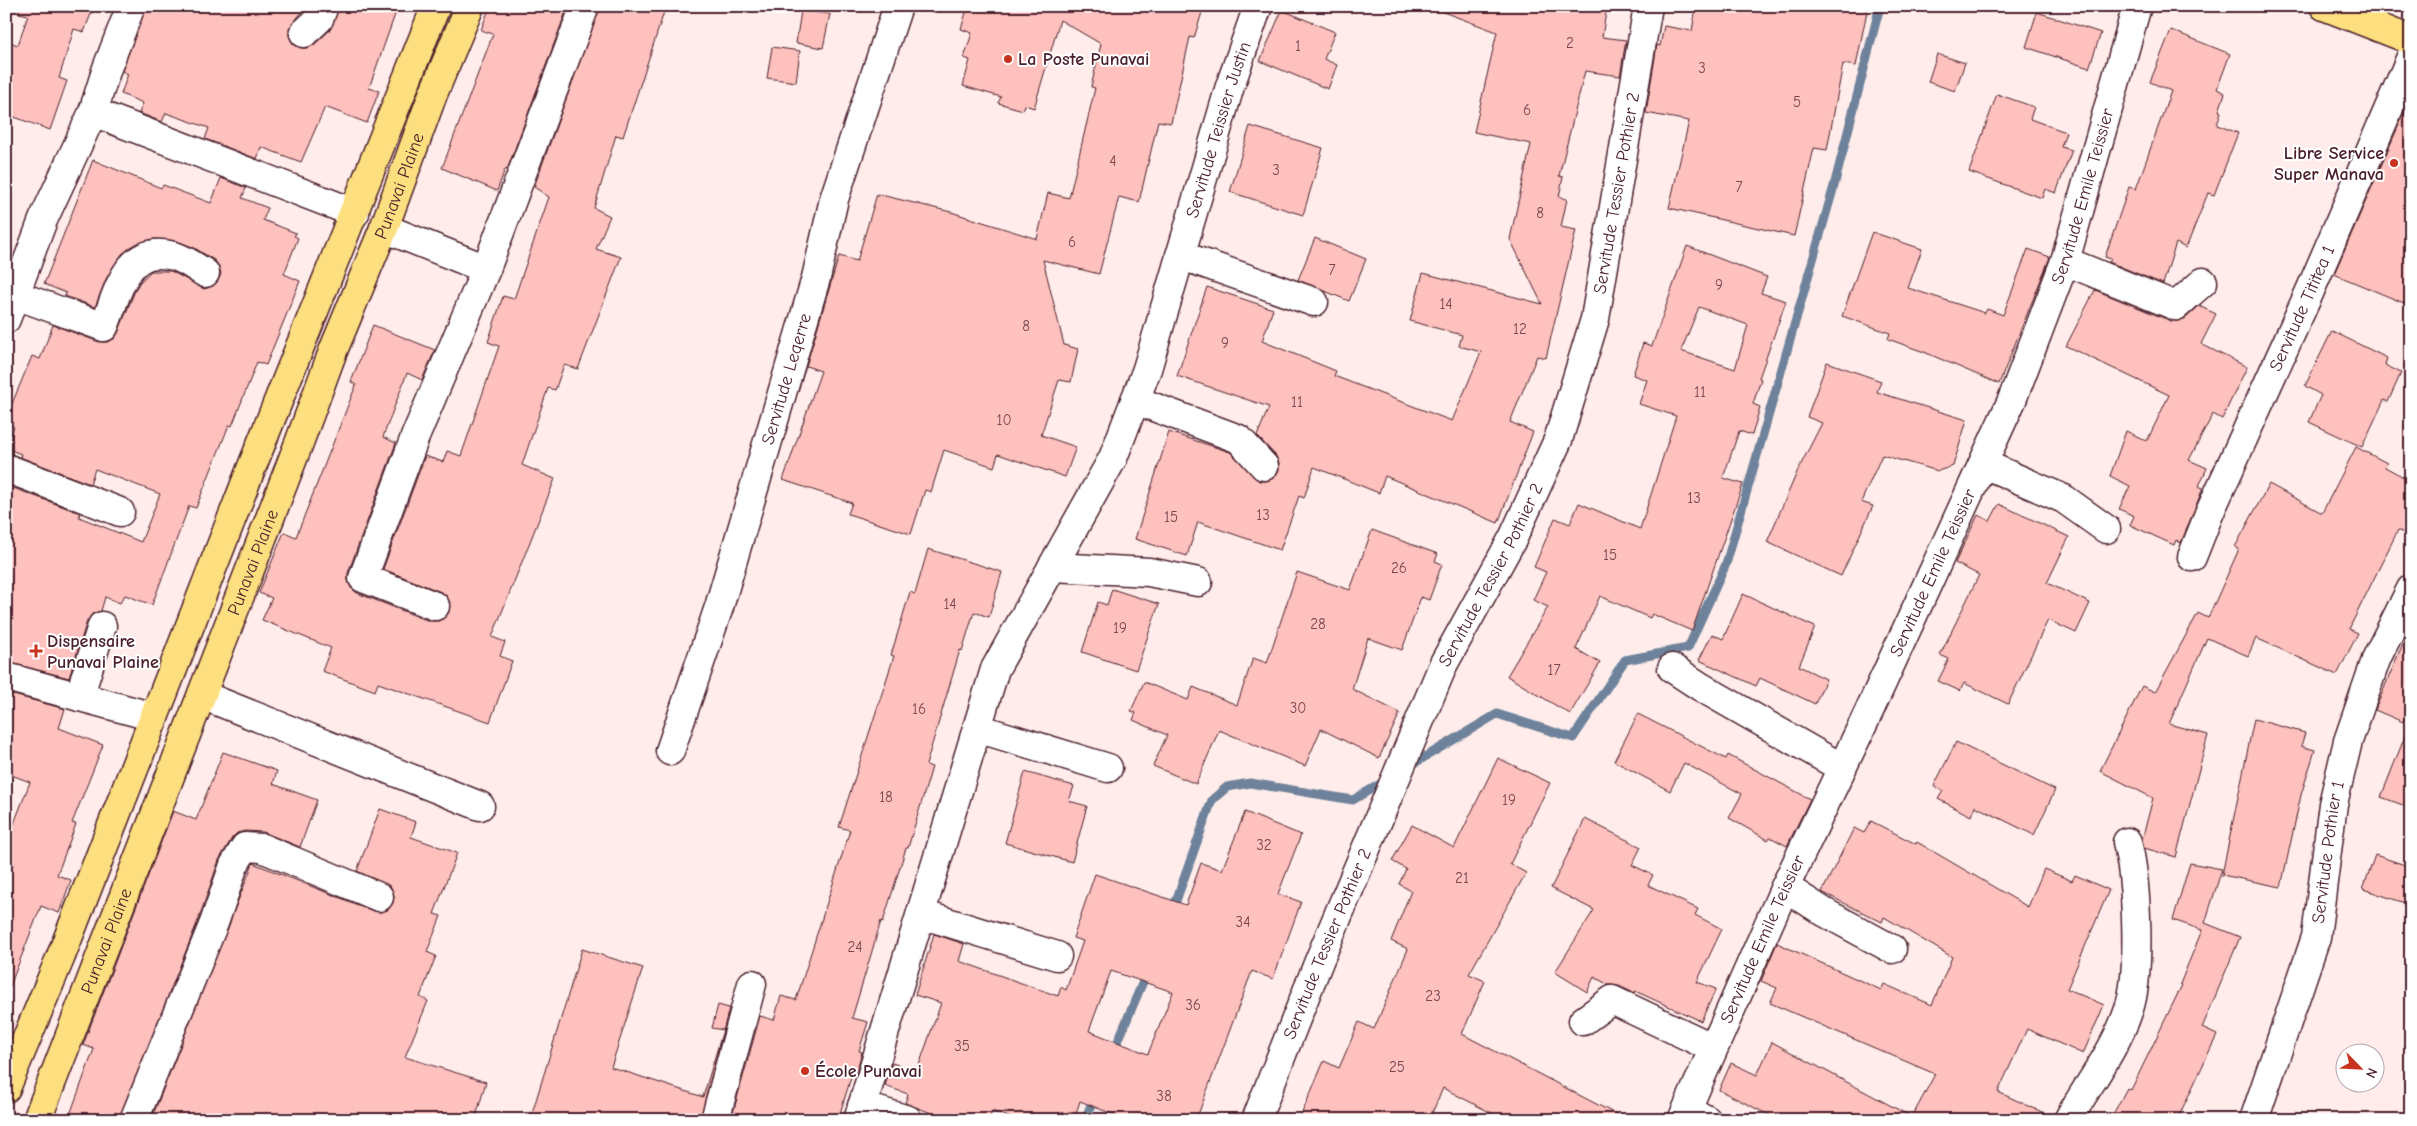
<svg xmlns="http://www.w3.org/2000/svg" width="2417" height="1126" font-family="'Comic Neue',sans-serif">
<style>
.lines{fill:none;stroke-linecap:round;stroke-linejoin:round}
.stream{stroke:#6e839b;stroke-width:9}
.building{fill:#fec1bd;stroke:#4a1f2b;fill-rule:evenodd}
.minor-casing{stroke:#4a1f2b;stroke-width:31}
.major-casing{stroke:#4a1f2b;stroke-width:31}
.minor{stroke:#fff;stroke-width:28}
.major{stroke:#fddf80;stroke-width:28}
.poi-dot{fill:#c8321e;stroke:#fff;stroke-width:2}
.labels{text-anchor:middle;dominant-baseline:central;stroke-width:4;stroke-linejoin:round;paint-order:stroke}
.number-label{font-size:15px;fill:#774850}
.poi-label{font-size:18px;font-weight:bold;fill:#4a1f2b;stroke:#fff;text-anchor:start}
.street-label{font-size:18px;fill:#4a1f2b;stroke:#fff}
</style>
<rect width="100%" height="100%" fill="#ffeceb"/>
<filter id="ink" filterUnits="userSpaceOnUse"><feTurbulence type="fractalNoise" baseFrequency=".02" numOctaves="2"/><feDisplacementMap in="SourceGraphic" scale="10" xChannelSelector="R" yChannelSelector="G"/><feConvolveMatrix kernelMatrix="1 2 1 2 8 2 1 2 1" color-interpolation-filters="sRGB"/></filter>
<g filter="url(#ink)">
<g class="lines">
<g class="stream">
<polyline points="1408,767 1497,714 1573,738 1625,660 1688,648 1726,564 1834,186 1880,6"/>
<polyline points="1172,912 1212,800 1227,787 1250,783 1353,800 1388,779"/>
<polyline points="1113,1053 1147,972"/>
<polyline points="1085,1120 1095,1095"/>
</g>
</g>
<g class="building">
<polygon points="20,6 94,6 84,32 74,29 59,78 67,81 50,130 6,114 6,41 18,45 28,15 19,13"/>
<polygon points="146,6 307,6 289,28 289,36 293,44 300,48 307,48 315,44 330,30 339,6 398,6 369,88 379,91 367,123 325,107 301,162 261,147 257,159 205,139 209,128 166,113 162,122 139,113 143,103 121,94 128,74 122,71"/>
<polygon points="490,6 568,6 507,170 505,169 497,191 442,168 493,34 481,30"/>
<polygon points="600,6 666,6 623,137 616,135 594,208 610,216 596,249 621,257 578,369 564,365 555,390 548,388 522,465 555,479 492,637 505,642 500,656 512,661 490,722 378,683 375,691 322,671 331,648 262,620 272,598 259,593 284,532 296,537 356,385 351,382 373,325 435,350 422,380 407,373 383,437 396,443 348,573 348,581 351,588 357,593 429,621 438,621 445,618 449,612 450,603 447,596 441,592 383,569 425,456 443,462 447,451 461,456 499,346 488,342 503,296 514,299 549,197 534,187"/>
<polygon points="968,6 1204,6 1194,38 1190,37 1171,123 1158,121 1139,202 1119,197 1099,274 1043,260 1064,345 1078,349 1071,382 1059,380 1041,435 1076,447 1065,477 998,454 994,467 944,450 931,492 925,490 911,534 848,514 852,503 783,480 821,371 806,366 839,256 857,261 877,194 951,212 1037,239 1048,193 1069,198 1095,88 1091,87 1101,44 1060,20 1034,108 1025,105 1023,110 998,103 1001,97 963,86 970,60 964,58 972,33 961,29"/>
<polygon points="1435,6 1607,6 1602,37 1626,40 1620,76 1585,71 1559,176 1563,177 1559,197 1567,199 1561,227 1576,230 1546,358 1537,356 1510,422 1533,432 1498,523 1385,476 1379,493 1314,467 1304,498 1299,496 1280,550 1198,522 1187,556 1135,539 1169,432 1230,452 1259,481 1267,481 1274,478 1279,470 1279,463 1276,456 1257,436 1269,407 1177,376 1207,287 1273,309 1262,341 1336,371 1334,376 1452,421 1481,352 1459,346 1462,335 1410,321 1423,273 1542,304 1510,239 1531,144 1474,132 1497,32 1435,9"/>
<polygon points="1696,6 1868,6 1856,66 1843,64 1827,150 1814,148 1794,236 1669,208 1689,121 1646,113 1657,45 1660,46 1664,26 1692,31"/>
<polygon points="1282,10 1335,32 1324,59 1337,65 1328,89 1260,61"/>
<polygon points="801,11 830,14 823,48 796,43"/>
<polygon points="2037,12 2101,33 2089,68 2026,47"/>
<polygon points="2171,30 2230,54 2217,89 2225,93 2219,111 2221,112 2217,125 2238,133 2214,195 2208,193 2186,248 2176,243 2163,284 2109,262 2111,259 2105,257 2129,187 2136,189 2171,91 2150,82"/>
<polygon points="772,47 800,51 796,82 767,78"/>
<polygon points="1937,54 1965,63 1955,91 1928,82"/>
<polygon points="1997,94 2034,107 2030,119 2066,132 2061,147 2072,150 2056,193 2045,189 2042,198 1969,172"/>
<polygon points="2411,97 2411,306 2334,274"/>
<polygon points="1250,126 1323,148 1303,215 1230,192"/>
<polygon points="93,160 161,188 163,185 211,203 221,178 246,188 242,198 268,208 263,220 296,233 294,236 298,238 284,274 300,281 266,365 257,362 232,426 229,425 196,508 189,506 152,605 125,595 120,603 105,597 101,611 92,614 87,621 69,678 6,662 6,491 8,486 80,513 79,517 141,542 160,494 95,469 90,484 20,457 21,454 6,448 14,427 6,424 6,418 32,356 40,359 53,325 99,342 107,342 114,339 118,333 134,293 139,283 151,271 171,271 204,289 213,286 218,281 221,274 219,266 214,260 193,247 176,241 155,239 136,244 122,254 106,279 95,307 65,296 66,293 44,284"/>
<polygon points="1872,232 1922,249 1908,288 1985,313 1987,309 2003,315 2028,249 2050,257 1999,384 1924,352 1888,339 1890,333 1842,316"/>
<polygon points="1315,238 1366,259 1349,301 1298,280"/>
<path d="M1687,246L1767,277L1761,293L1786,301L1759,378L1761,379L1753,404L1760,407L1752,435L1739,431L1723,478L1743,484L1692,631L1652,614L1650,618L1600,596L1576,649L1600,663L1570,714L1507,676L1548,607L1533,600L1546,572L1534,567L1555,518L1570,524L1579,503L1640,529L1676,416L1639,404L1647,380L1633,375L1643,343L1652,346ZM1699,307L1748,325L1735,369L1681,351Z"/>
<polygon points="2095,290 2171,321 2179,321 2186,318 2199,306 2216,314 2201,344 2247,367 2222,419 2213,414 2189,460 2207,468 2199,486 2203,488 2181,543 2176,540 2174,545 2130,525 2134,516 2119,509 2130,486 2110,476 2126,431 2147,441 2169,395 2066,346"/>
<polygon points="2332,331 2387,358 2385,365 2401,373 2388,402 2384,400 2362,447 2309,422 2321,395 2305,386"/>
<polygon points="1827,362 1881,381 1877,392 1967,420 1953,466 1938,471 1882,455 1861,502 1873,506 1841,576 1767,542 1798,470 1822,423 1807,417"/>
<polygon points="2356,447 2387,463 2385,467 2411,481 2411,537 2398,530 2349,629 2358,633 2337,675 2256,638 2248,656 2207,638 2169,724 2208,735 2176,857 2144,848 2142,840 2153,798 2100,771 2142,686 2155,692 2198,613 2208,618 2239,549 2235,547 2269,484 2322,513"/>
<polygon points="1999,504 2069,537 2047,583 2090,603 2076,633 2048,620 2008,704 1964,683 1960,691 1938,681 1949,659 1940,655 1979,575 1955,563 1978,515 1990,521"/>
<polygon points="1372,530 1438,554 1435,561 1442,564 1429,600 1421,597 1402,650 1368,638 1352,689 1400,713 1379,758 1321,729 1305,766 1219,730 1196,784 1153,766 1167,735 1133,720 1136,713 1131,711 1144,682 1188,700 1193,687 1237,705 1253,658 1267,663 1297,572 1350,590"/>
<polygon points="928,549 1002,572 989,617 974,612 962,651 960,650 926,765 932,767 908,848 906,848 883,922 881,921 852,1018 868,1022 859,1051 862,1052 855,1076 852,1074 838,1120 731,1120 760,1016 774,1020 781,996 796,1000 850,830 839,827 894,656 891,655 910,592 915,594"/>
<polygon points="1112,589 1159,604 1136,670 1082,652 1098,602 1107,605"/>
<polygon points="1743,594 1815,627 1799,666 1826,679 1815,704 1760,678 1756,686 1699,660 1712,634 1723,639"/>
<polygon points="2411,624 2411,702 2403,722 2375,710"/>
<polygon points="6,693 65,709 59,728 103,745 72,823 76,824 57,875 71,880 59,913 41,906 8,991 6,991 6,844 30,782 6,773"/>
<polygon points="1638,714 1726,759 1728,755 1810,799 1787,846 1770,837 1768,840 1729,818 1742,794 1684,763 1670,791 1614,761"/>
<polygon points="2254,719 2305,733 2301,746 2315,750 2301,795 2281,887 2222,875"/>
<polygon points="2409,726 2411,726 2411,808 2381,797"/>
<polygon points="1956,742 2055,790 2034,835 1975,806 1971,816 1938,799 1943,791 1934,786"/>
<polygon points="223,752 277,771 273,784 317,800 300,847 263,832 245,831 237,833 232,838 219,860 199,918 119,1120 68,1120 94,1049 83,1045 173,811 196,820"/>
<polygon points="1498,758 1550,783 1510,864 1526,873 1469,974 1485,981 1462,1034 1627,1120 1505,1120 1443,1088 1429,1120 1299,1120 1324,1061 1339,1068 1359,1022 1374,1029 1408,949 1391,941 1411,891 1399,884 1406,869 1392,861 1412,825 1454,848"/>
<polygon points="1025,772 1074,786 1069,801 1087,806 1072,862 1005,843"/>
<polygon points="380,809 416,822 411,837 457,853 434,914 441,916 427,952 436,956 420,997 428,1001 405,1057 486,1082 475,1120 151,1120 253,863 373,911 380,912 388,910 393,903 394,896 391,887 357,871"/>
<path d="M1245,812L1301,835L1278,894L1301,902L1273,979L1252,971L1196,1120H1127L1080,1101L1074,1120H1017L992,1111L989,1120H950L905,1103L908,1094L885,1086L892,1063L917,1071L941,1003L915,995L934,934L964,944L959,961L1058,996L1061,987L1066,990L1083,941L1073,938L1095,874L1186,905L1201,863L1222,870ZM1111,971L1173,992L1148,1054L1089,1031Z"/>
<polygon points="1585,819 1641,847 1632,865 1653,875 1648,885 1698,909 1695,915 1722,929 1697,982 1716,989 1701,1021 1635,991 1634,993 1619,986 1609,985 1594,977 1587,992 1555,972 1594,910 1551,888"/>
<polygon points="1871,821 1916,844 1917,842 2028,907 2044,869 2072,881 2075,875 2109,890 2067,989 2104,1005 2083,1054 2027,1029 1998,1092 2053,1117 2052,1120 1779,1120 1719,1090 1731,1063 1757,1075 1772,1042 1912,1117 1935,1074 1770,1003 1777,988 1761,981 1777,943 1881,990 1884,984 1932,1005 1952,957 1884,917 1882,922 1822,892 1854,828 1864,833"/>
<polygon points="2375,855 2411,867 2411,905 2363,889"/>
<polygon points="2190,863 2222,869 2205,923 2240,937 2202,1028 2217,1035 2177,1120 2110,1120 2127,1088 2131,1090 2182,985 2180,984 2202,930 2173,920"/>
<polygon points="582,949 643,968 611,1067 703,1097 723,1030 712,1028 718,1005 729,1008 700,1120 530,1120"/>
</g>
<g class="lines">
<defs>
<g id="minor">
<polyline points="304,33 319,19 324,6"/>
<polyline points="93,112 107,68 131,6"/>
<polyline points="384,228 486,269 415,437 363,578 435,606"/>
<polyline points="1180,255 1314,302"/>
<polyline points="2065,261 2176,306 2203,282"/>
<polyline points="486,269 585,6"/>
<path d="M16,295L104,327C118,293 126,243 174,256C185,259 195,267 205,273"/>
<polyline points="6,319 43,220 93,112 355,213"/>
<polyline points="1135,400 1239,439 1264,466"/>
<polyline points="1984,464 2064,499 2106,529"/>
<polyline points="6,468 120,512"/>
<path id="s1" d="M2192,557L2209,514L2310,291L2411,57"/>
<polyline points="1052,567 1149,572 1198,582"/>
<polyline points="1672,668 1701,687 1842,768"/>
<polyline points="6,677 154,717"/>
<polyline points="202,695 480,806"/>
<polyline points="79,697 102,626"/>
<polyline points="977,728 1108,768"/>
<path id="s2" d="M670,751L719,607L816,278L834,199L898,6"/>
<polyline points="1785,887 1824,912 1892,949"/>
<polyline points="921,914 1057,956"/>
<polyline points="1583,1021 1612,1000 1713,1048"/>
<polyline points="862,1106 908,1120"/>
<polyline points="1687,1109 1707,1120"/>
<polyline points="134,1120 214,923 234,865 245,847 262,848 379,897"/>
<polyline points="715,1120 752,984"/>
<path id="s3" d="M858,1120L995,669L1113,458L1147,369L1230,86L1258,6"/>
<path id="s4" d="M1256,1120L1319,961L1444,663L1513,538L1558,440L1595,319L1648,6"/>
<path id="s5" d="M1682,1120L1785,887L1865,720L2012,400L2065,261L2137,6"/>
<path d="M2068,1120C2088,1084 2116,1049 2129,1009C2141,972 2137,880 2127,842"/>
<path id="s6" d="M2254,1120L2316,937L2333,804L2348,741L2377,657L2411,589"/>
</g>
<g id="major">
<polyline points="2324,6 2411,40"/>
<polyline points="6,1088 61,956 251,469 436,6"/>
<path id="s7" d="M37,1120L299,443L333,351L384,228L433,94L470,6"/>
</g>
</defs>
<use href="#minor" class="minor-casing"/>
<use href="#major" class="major-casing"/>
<use href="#minor" class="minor"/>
<use href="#major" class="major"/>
</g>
</g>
<g class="poi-dot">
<circle cx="1008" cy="59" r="5"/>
<circle cx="2394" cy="163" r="5"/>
<path d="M33.5 643.5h5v5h5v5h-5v5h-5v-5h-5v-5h5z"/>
<circle cx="805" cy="1071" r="5"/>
</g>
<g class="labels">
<g class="number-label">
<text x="1570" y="43">2</text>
<text x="1298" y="46">1</text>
<text x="1702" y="68">3</text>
<text x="1797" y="102">5</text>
<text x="1527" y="110">6</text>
<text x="1113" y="161">4</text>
<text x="1276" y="170">3</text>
<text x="1739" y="187">7</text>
<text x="1540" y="213">8</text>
<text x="1072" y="242">6</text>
<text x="1332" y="270">7</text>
<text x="1719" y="285">9</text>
<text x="1446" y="304">14</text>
<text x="1026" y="326">8</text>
<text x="1520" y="329">12</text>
<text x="1225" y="343">9</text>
<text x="1700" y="392">11</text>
<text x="1297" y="402">11</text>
<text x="1004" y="420">10</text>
<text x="1694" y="498">13</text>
<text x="1263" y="515">13</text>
<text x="1171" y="517">15</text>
<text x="1610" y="555">15</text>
<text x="1399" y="568">26</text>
<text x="950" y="604">14</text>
<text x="1318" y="624">28</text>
<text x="1120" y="628">19</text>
<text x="1554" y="670">17</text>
<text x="1298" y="708">30</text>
<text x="919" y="709">16</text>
<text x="886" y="797">18</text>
<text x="1509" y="800">19</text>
<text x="1264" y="845">32</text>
<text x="1462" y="878">21</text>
<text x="1243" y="922">34</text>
<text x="855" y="947">24</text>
<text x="1433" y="996">23</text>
<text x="1193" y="1005">36</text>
<text x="962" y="1046">35</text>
<text x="1397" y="1067">25</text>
<text x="1164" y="1096">38</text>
</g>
<g class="poi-label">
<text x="1018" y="59">La Poste Punavai</text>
<text x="2384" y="153" text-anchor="end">Libre Service<tspan x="2384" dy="21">Super Manava</tspan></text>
<text x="47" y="641">Dispensaire<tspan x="47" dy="21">Punavai Plaine</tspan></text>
<text x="815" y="1071">École Punavai</text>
</g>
<g class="street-label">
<text stroke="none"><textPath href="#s3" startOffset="1058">Servitude Teissier Justin</textPath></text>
<text stroke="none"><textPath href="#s7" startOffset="1002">Punavai Plaine</textPath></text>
<text stroke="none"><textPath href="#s4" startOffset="999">Servitude Tessier Pothier 2</textPath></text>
<text stroke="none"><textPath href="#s5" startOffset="1008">Servitude Emile Teissier</textPath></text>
<text stroke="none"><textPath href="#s1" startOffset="272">Servitude Tititea 1</textPath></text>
<text stroke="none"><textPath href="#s2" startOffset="390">Servitude Leqerre</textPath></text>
<text stroke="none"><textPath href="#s7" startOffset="598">Punavai Plaine</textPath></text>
<text stroke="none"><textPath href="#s5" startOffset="602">Servitude Emile Teissier</textPath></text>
<text stroke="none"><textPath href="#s4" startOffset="594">Servitude Tessier Pothier 2</textPath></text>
<text stroke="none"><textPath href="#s6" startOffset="279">Servitude Pothier 1</textPath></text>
<text stroke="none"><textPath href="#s5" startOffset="198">Servitude Emile Teissier</textPath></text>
<text stroke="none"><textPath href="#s7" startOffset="192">Punavai Plaine</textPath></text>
<text stroke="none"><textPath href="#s4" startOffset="190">Servitude Tessier Pothier 2</textPath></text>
</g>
</g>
<rect width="2417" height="1126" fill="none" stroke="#fff" stroke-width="25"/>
<rect x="12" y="12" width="2392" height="1101" fill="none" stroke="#4a1f2b" stroke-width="2" filter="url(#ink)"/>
<g transform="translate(2360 1068) rotate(114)"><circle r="24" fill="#ffffff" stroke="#b7a5aa"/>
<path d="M0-4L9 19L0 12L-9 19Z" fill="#c8321e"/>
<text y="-8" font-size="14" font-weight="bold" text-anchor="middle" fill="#4a1f2b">N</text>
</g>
</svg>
